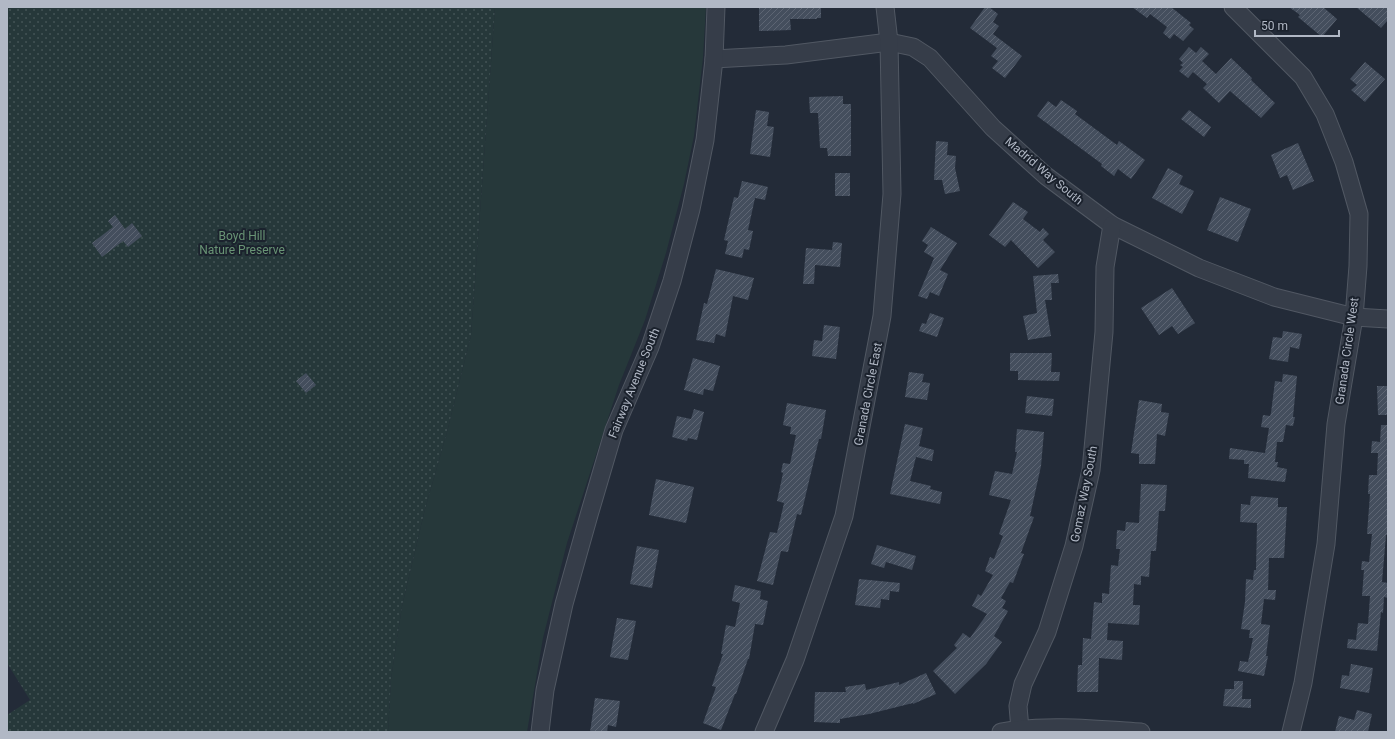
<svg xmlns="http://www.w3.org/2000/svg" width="1395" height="739" font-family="Roboto,sans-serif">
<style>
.grass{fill:#26383a}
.park{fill:url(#park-dots)}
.building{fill:url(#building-hatch)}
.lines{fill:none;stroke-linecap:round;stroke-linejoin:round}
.minor-casing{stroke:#515863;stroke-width:19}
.minor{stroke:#363d49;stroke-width:17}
.labels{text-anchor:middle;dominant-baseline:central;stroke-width:4;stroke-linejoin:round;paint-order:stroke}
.street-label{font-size:12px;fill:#b1b8c5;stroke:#1b222d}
.park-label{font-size:12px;fill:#699475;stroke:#1b222d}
</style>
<defs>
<pattern id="park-dots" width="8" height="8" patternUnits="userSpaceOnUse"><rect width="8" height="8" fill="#26383a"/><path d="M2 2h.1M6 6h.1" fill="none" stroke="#435355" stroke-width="1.8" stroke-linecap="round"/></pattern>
<pattern id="building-hatch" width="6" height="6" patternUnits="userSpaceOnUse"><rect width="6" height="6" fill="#444e5d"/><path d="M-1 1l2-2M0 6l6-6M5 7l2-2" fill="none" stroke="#5d6573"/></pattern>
</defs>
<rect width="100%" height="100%" fill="#232b38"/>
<polygon class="grass" points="495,7 706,7 703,58 694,136 684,184 666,253 645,320 619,385 567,543 543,638 527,732 388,732 391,679 402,606 425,509 447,432 471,335"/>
<polygon class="park" points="7,7 495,7 471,335 447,432 425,509 402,606 391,679 388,732 7,732 7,715 30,700 7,663"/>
<g class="building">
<polygon points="759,7 816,7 821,8 821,18 817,18 817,19 790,19 791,30 759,31"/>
<polygon points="985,7 989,7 998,14 993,22 999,26 993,34 1022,56 1005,78 992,68 998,61 991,56 997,48 970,28"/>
<polygon points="1132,7 1171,7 1191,23 1189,25 1194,29 1183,41 1174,34 1170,39 1163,33 1167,27 1150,14 1147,18"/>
<polygon points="1289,7 1323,7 1337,19 1322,37 1298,17 1300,15"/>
<polygon points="1356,7 1388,7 1388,20 1381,28"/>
<polygon points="1189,47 1196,53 1201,47 1209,54 1202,61 1216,74 1231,58 1252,78 1251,80 1275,103 1261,118 1230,91 1219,103 1203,88 1207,84 1193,72 1188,78 1179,71 1183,67 1180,65 1183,63 1179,59"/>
<polygon points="1365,62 1385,79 1365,102 1351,90 1357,85 1350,79"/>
<polygon points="843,96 843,104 851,104 851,156 828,156 827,148 820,148 818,113 810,113 809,97"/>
<polygon points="1061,100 1077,111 1075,114 1117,145 1119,141 1145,160 1131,179 1118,169 1114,176 1101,166 1102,164 1037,116 1048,101 1056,107"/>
<polygon points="756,110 769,112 767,126 774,127 770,157 750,154"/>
<polygon points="1189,110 1211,127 1204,137 1181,119"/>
<polygon points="936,141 948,142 947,155 956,156 955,168 960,191 945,194 942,180 934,180"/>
<polygon points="1298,143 1314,181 1293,190 1287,175 1280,178 1271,155"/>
<polygon points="1168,168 1183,176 1179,184 1194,191 1182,214 1152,198"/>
<rect x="835" y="173" width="15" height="23"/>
<polygon points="742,181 768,187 765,200 755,198 748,230 753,231 749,250 744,249 742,258 725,254 728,241 724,240 734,197 738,198"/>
<polygon points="1220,197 1251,209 1238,242 1207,230"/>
<polygon points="1013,202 1028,212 1023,219 1040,232 1043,228 1049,234 1043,240 1055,252 1038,268 1011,240 1005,247 989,235"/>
<polygon points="115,215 125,229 132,223 142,236 128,247 123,241 102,257 92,243 113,227 108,221"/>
<polygon points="931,227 957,243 940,270 948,274 939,296 930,292 927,299 918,296 934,258 924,252 928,245 922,241"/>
<polygon points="833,242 842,243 840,267 815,265 814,284 803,284 806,248 832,250"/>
<polygon points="716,269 754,278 748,300 733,296 725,337 716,334 714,343 696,340 704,303 707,304"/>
<polygon points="1058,274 1059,283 1051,283 1052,300 1045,300 1051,336 1028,340 1023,316 1037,313 1033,276"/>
<polygon points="1172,288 1195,323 1178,334 1172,326 1159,335 1141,308"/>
<polygon points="930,313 944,318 937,337 919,331 922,323 926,324"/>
<polygon points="824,325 840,327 836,359 812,356 814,340 822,341"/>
<polygon points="1283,331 1302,334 1299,349 1290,347 1288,362 1269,359 1273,337 1282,338"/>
<polygon points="1010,353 1052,353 1051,372 1060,372 1059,381 1018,380 1018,371 1010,371"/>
<polygon points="693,358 720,366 713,391 704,389 703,395 684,390"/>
<polygon points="909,372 924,374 922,382 930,383 927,400 905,397"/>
<polygon points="306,373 316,385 306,393 296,381"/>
<polygon points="1283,374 1297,376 1293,417 1295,417 1293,426 1286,425 1283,442 1277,442 1275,462 1278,462 1277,467 1287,469 1285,482 1248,478 1249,464 1244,464 1244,460 1229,459 1230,448 1265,453 1269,428 1261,427 1263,415 1270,416 1271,413 1275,381 1282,382"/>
<polygon points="1377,386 1388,386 1388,415 1378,415"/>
<polygon points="1027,396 1054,399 1052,416 1025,413"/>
<polygon points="1139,400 1162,404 1161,412 1169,413 1165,436 1157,434 1155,464 1139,464 1139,454 1131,453"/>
<polygon points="787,403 826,410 821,439 819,439 801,515 797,514 788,552 781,551 773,585 757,581 770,532 777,533 784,503 777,501 783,473 781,472 783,463 790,464 796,435 790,434 791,427 783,425"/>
<polygon points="694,409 704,412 697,440 688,438 687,441 672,437 677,416 691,419"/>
<polygon points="905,424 923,428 919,446 934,450 932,461 916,457 910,481 931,486 930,489 942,492 940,504 890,494"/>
<polygon points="1381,425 1388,425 1388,535 1386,535 1382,582 1388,583 1388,598 1384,597 1383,613 1381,612 1377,651 1347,648 1348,639 1356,640 1358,623 1368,624 1370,596 1362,596 1364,570 1361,570 1362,561 1369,562 1372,534 1367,534 1370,494 1368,494 1369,475 1377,475 1378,453 1371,453 1372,441 1380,442"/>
<polygon points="1017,429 1044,432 1041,466 1030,516 1034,517 1021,553 1024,554 1013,583 1010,582 1001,598 1006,601 1002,608 1008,611 994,636 1002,642 986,664 955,694 933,671 957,648 954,645 963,633 970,638 987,614 972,606 978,594 981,596 993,575 985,571 990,557 994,559 1003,536 999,534 1011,500 989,495 995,471 1012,474 1017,452 1015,452"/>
<polygon points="656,479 694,487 686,523 649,515"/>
<polygon points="1141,484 1167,485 1165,511 1159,511 1156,551 1151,551 1149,577 1141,576 1141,585 1134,584 1133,605 1140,605 1139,625 1108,623 1107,640 1123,641 1122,660 1099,658 1098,692 1077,692 1078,665 1082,665 1083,638 1091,639 1094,602 1102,603 1102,593 1109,594 1111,565 1118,566 1120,549 1116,549 1117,530 1125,531 1126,522 1139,523"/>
<polygon points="1251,496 1278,498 1278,507 1287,507 1284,558 1269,558 1268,590 1276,590 1275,600 1264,599 1261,624 1270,625 1266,656 1268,656 1264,676 1238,671 1240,661 1248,662 1253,638 1249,638 1250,630 1241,629 1245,602 1246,579 1253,580 1254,570 1256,570 1257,523 1240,522 1241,504 1250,505"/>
<polygon points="877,545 916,556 912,570 886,562 884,568 871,564"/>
<polygon points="637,546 659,550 652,588 630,584"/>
<polygon points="859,579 900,583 899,592 890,591 889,600 881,599 880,608 855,605"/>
<polygon points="735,585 761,591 760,599 768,601 763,625 755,624 749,659 748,659 736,694 735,694 721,730 703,723 716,687 712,686 723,654 721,654 726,625 735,627 740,603 732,601"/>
<polygon points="617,618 636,621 628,660 610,657"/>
<polygon points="1351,664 1373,668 1369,693 1340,688 1342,675 1349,676"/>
<polygon points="926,673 936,694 913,704 913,703 869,714 840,719 840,723 814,722 815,692 846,692 845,687 865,684 866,690 899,682 899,685"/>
<polygon points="1234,681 1243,681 1242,699 1251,699 1251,708 1223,706 1225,689 1234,689"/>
<polygon points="595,698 620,701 616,727 608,725 607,732 590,732"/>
<polygon points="1357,710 1372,714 1368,732 1335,732 1339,716 1354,720"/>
</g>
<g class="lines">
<defs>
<g id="minor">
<polyline points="1233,7 1303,77 1325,114 1344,162 1359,214 1358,266 1354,317 1336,424 1326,544 1303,683 1291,732"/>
<polyline points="714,59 786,55 889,42 913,47 930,58 993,128 1046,176 1112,225 1199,268 1274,297 1354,317 1388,319"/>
<polyline points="1020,729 1018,706 1023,684 1047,632 1074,546 1091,470 1104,332 1105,267 1112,225"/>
<polyline points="540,732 545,690 564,604 589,515 614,430 650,347 672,281 691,209 705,140 714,59 716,7"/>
<polyline points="764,732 795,660 844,516 882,316 892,194 889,42 885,7"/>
<path d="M1001,732C1045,724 1096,729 1141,732"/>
</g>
</defs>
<use href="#minor" class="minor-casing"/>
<use href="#minor" class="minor"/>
</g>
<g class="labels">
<g class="street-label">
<text transform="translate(1044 171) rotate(40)">Madrid Way South</text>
<text transform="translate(1347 351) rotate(-82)">Granada Circle West</text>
<text transform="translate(634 383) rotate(-68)">Fairway Avenue South</text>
<text transform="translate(868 394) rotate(-79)">Granada Circle East</text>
<text transform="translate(1084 494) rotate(-79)">Gomaz Way South</text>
</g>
<g class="park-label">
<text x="242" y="236">Boyd Hill<tspan x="242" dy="14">Nature Preserve</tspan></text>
</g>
</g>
<rect width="1395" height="739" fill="none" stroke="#b1b8c5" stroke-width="16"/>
<path d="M1255 30v6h84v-6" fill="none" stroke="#b1b8c5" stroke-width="2"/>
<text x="1261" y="30" font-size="12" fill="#b1b8c5" stroke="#1b222d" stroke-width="3" paint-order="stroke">50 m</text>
</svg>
